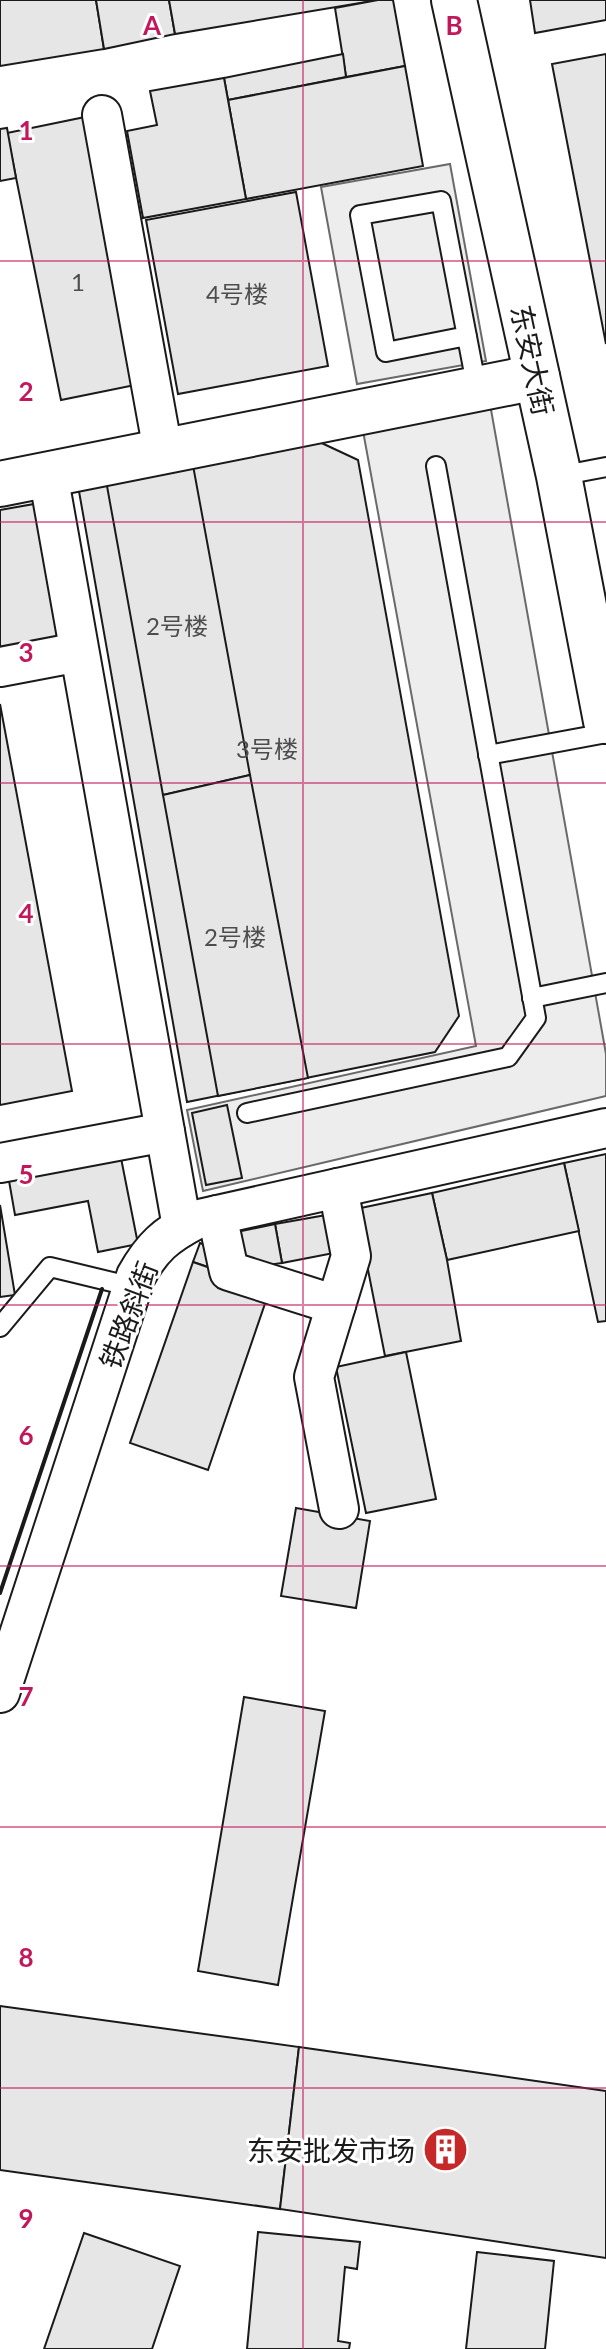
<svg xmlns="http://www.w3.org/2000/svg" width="606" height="2349" font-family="Lato,'Noto Sans SC',sans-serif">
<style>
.built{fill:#ededed;stroke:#6a6a6a;stroke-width:2}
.building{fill:#e6e6e6;stroke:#1a1a1a;stroke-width:2}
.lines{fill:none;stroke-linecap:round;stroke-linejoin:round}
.lane-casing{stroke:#1a1a1a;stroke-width:22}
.street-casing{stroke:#1a1a1a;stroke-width:42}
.secondary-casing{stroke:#1a1a1a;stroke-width:48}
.lane{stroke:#fff;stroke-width:18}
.street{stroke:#fff;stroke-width:38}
.secondary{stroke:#fff;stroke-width:44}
.wall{stroke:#1a1a1a;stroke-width:4}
.grid{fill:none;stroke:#c2185b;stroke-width:2;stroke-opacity:0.55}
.labels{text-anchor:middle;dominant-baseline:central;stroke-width:6;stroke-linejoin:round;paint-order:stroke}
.number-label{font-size:24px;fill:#4d4d4d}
.street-label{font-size:28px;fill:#1a1a1a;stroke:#fff}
.poi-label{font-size:28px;fill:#1a1a1a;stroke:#fff;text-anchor:end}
.grid-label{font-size:26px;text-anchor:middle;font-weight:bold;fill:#c2185b;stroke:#fff;stroke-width:6;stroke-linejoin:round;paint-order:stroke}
</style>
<rect width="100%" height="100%" fill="#fff"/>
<g class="built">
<polygon points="450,164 486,361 357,384 321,187"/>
<polygon points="490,404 606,1054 606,1096 203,1191 187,1110 476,1046 363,431"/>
</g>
<g class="building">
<polygon points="0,0 96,0 104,49 0,66"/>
<polygon points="96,0 169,0 175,34 104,49"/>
<polygon points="169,0 378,0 175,34"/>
<polygon points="378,0 393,0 405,66 346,77 335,8"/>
<polygon points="530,0 606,0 606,20 535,33"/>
<polygon points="343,54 346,77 228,100 224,78"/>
<polygon points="606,54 606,344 552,64"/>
<polygon points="405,66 423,166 246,199 228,100"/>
<polygon points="224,78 246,199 143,218 127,131 157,125 150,91"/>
<polygon points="85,117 140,384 61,400 7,133"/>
<polygon points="7,128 16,178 0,181 0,129"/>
<polygon points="296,192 328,366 178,394 146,220"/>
<polygon points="313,439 358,460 459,1016 435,1052 187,1102 77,480"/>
<polygon points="192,460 250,775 163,795 105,475"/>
<polygon points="34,504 60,648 0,659 0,510"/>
<polygon points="0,704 72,1091 0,1105"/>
<polygon points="250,775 308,1078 218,1096 163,795"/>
<polygon points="227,1105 242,1178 206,1185 192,1113"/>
<polygon points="120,1153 138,1244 98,1252 88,1201 15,1215 8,1175"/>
<polygon points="606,1154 606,1321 598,1322 564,1163"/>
<polygon points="564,1163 579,1231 447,1260 432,1193"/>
<polygon points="432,1193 447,1260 461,1341 385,1356 356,1209"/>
<polygon points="0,1205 15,1295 0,1297"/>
<polygon points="332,1214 339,1252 282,1263 275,1224"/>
<polygon points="275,1224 282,1263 234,1270 227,1234"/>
<polygon points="200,1243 220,1251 214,1269 193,1262"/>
<polygon points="193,1262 270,1289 208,1470 130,1443"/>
<polygon points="406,1352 436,1499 366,1513 336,1367"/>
<polygon points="296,1508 370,1521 356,1608 281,1596"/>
<polygon points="244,1697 325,1711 278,1985 198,1971"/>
<polygon points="0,2006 299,2047 280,2209 0,2170"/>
<polygon points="299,2047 606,2091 606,2258 280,2209"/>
<polygon points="258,2232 360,2242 357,2269 345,2267 338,2341 350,2343 349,2349 247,2349"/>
<polygon points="84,2233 180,2266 152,2349 44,2349"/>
<polygon points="477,2252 554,2261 545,2349 466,2349"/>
</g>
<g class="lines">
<defs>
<g id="lane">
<polyline points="467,336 386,352 360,215 441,201 477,389"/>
<polyline points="559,476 606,467"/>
<polyline points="488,755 606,733"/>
<polyline points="532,998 606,983"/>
<polyline points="247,1113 508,1057 536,1018 436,466"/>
<polyline points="0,1327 50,1267 133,1287"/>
</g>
<g id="street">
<polyline points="102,115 163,451"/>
<polyline points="48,474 182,1227"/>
<polyline points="0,667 79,652"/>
<polyline points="0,1163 165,1132"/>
<polyline points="338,1188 351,1256 314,1377 339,1509"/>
<polyline points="217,1215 229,1271 336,1305"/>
<path d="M0,1693L136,1276C152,1247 166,1235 195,1220L606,1128"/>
</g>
<g id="secondary">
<polyline points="454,0 559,476 606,721"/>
<polyline points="0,484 537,377"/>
</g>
</defs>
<use href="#lane" class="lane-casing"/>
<use href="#street" class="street-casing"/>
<use href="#secondary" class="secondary-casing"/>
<use href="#lane" class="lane"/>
<use href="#street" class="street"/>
<use href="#secondary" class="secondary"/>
<polyline class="wall" points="0,1593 102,1289"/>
</g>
<path class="grid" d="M303,0V2349M0,261H606M0,522H606M0,783H606M0,1044H606M0,1305H606M0,1566H606M0,1827H606M0,2088H606"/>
<defs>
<symbol id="building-disc" viewBox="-11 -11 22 22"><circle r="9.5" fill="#c62828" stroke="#fff"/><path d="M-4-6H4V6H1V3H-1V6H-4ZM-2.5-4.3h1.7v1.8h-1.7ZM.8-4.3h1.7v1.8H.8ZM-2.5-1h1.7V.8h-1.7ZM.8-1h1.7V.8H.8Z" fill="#fff"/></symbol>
</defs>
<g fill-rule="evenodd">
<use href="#building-disc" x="420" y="2124" width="51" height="51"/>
</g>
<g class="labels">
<g class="number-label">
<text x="78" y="281">1</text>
<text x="237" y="293">4号楼</text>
<text x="177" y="625">2号楼</text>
<text x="267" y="748">3号楼</text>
<text x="235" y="936">2号楼</text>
</g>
<g class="street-label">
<text transform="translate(533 360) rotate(78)">东安大街</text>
<text transform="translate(128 1315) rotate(-69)">铁路斜街</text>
</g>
<g class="poi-label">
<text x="415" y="2150">东安批发市场</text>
</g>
</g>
<g class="grid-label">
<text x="152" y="35">A</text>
<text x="454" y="35">B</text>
<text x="26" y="140">1</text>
<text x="26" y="401">2</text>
<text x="26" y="662">3</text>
<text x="26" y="923">4</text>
<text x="26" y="1184">5</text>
<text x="26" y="1445">6</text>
<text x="26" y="1706">7</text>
<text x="26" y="1967">8</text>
<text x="26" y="2228">9</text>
</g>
</svg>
